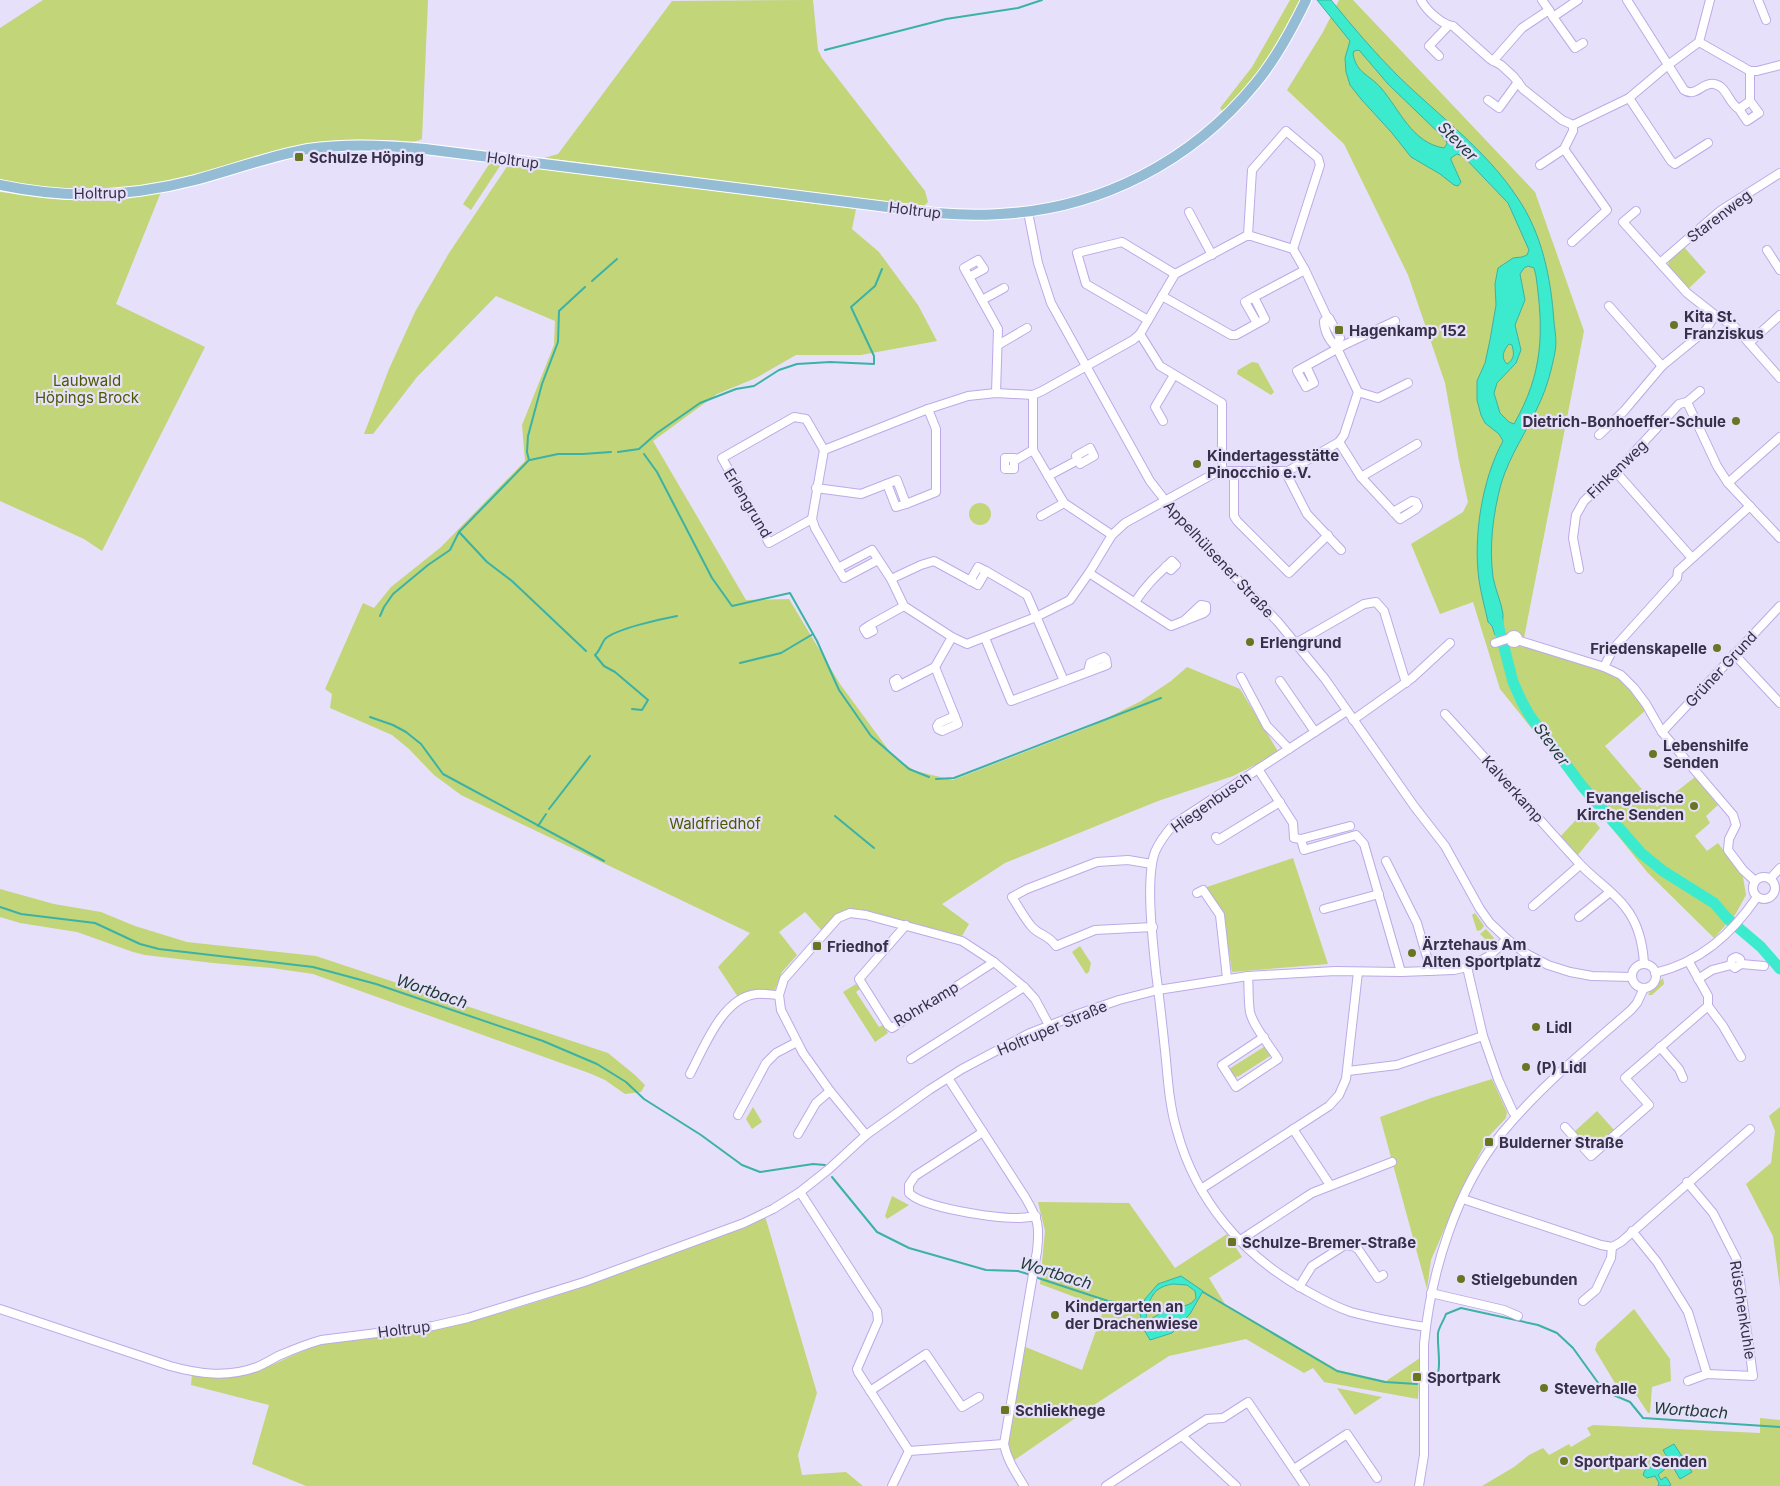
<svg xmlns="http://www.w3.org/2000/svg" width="1780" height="1486" font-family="Inter,sans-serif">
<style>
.green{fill:#c2d578}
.water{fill:#3ceacd;stroke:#3bb2a5;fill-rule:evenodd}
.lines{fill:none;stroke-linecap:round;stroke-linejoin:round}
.stream{stroke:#3bb2a5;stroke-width:2}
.river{stroke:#3ceacd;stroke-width:11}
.minor-casing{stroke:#bdaae7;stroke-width:10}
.major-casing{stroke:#fff;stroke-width:12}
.minor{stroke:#fff;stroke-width:8}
.major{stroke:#95bcd5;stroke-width:10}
.poi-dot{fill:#687623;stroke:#e7e0fa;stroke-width:2}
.labels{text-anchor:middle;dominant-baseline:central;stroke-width:4.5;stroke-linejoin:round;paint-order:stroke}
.poi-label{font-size:15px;font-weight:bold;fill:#383049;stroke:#e7e0fa;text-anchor:start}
.street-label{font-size:15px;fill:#383049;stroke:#e7e0fa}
.park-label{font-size:15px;fill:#4d5900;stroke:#e7e0fa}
.water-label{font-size:16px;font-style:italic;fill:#203b35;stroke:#e7e0fa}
</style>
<rect width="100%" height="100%" fill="#e7e0fa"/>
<g class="green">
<path d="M43,0H428L422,139C413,144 399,140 389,140C369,140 348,139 328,141C283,146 239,163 195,175C134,191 62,196 0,179V28Z"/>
<polygon points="813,0 818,50 822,58 925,191 928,202 923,207 544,158 558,154 672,1"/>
<polygon points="1290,0 1301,0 1286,29 1269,58 1253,79 1223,112 1220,108 1252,67"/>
<polygon points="1339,0 1353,0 1535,192 1584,331 1523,643 1601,669 1621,678 1646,710 1605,746 1657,807 1695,777 1718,805 1706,816 1710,823 1695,836 1707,851 1718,843 1743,877 1746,895 1735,915 1714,938 1647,872 1500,689 1473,602 1440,614 1411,544 1463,512 1468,502 1459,461 1445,383 1408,275 1344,144 1287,90 1323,32"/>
<polygon points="490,163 498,163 500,166 471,210 463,204"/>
<path d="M508,165L856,209L852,229L879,252L918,305L937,341L861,355H796L756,378L717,394L653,441L746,600L789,599L840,684L893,756L915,771L953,780L1087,728L1141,701L1171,681L1187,667L1240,689L1279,753L1233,776L1158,801L1005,863L942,904L969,924L962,936L859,909L842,912L822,931L805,912L779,932L797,955L782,972L774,992C760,990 751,991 738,997L718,967L750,933L461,795L434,775L409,749L392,735L330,708L332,694L325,689L363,603L374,608L391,587L441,547L525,461L522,425L554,345L555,321L496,296L417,377L373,434H364L389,369L415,312L449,253Z"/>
<polygon points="0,192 78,200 117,201 161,192 116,304 205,347 102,551 84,539 0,501"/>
<polygon points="1684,247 1706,272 1688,289 1668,267 1669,260"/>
<polygon points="1252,362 1258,363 1274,392 1271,395 1237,374 1238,370"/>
<circle cx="980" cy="514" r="11"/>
<polygon points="1585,810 1600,828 1577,856 1560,837"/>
<polygon points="1293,858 1328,964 1232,972 1223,913 1204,888"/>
<polygon points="0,889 54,904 101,912 135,926 187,942 316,956 608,1053 635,1075 645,1085 641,1092 625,1094 605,1080 589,1073 313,974 272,968 213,963 145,955 133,952 77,932 20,923 0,917"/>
<polygon points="1475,913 1484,926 1481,930 1477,931 1472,915"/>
<polygon points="1486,929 1494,938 1492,946 1480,934"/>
<polygon points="1080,946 1091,963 1089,972 1086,974 1072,952"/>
<polygon points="1663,978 1664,984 1652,995 1648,995 1652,989"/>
<polygon points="856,984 860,989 856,992 879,1027 883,1025 888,1033 875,1042 843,992"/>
<polygon points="1267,1045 1273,1054 1239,1076 1233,1078 1228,1071 1229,1069"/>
<polygon points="1492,1079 1507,1112 1506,1118 1489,1136 1462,1188 1431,1260 1427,1289 1380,1117 1431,1098"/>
<polygon points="753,1107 762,1122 752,1129 746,1119"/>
<polygon points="1780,1107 1780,1288 1773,1236 1746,1184 1771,1163 1775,1131 1769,1116"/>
<polygon points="1597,1111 1615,1131 1592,1152 1574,1132"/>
<polygon points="892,1196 909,1205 887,1219 885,1216"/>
<polygon points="1038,1202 1129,1203 1175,1268 1227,1234 1242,1257 1209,1278 1225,1304 1338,1370 1386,1381 1420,1358 1418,1399 1324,1382 1313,1368 1304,1373 1246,1339 1169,1356 1100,1401 1013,1461 1006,1446 1023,1346 1082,1370 1104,1308 1040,1284 1045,1231"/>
<path d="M765,1216L817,1393L798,1455L802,1475L846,1472L863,1486H306L252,1464L269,1405L191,1385L192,1374C212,1377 241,1377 261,1370C281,1361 300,1351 322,1344C359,1339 398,1336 435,1329C505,1315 574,1290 642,1265C683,1249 726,1236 765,1216Z"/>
<polygon points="1634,1309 1670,1359 1671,1381 1652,1387 1650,1413 1648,1413 1637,1396 1618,1388 1595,1350 1597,1343"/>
<polygon points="1337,1388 1382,1397 1355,1415"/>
<polygon points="1760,1418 1780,1420 1780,1486 1482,1486 1514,1467 1529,1455 1543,1448 1549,1455 1569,1444 1571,1447 1591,1435 1587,1428 1593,1425 1760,1433"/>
</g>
<g class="water">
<path d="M1317,0H1331C1352,26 1374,52 1398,76C1438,115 1486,150 1517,197C1542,233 1551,278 1554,322C1555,331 1557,342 1555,352C1552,368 1547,387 1540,402C1528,430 1510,454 1501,484C1493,514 1489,546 1493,577C1495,589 1501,601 1503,614C1503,620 1502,625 1504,632L1495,635L1492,626L1488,622C1485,608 1481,594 1479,580C1473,537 1482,479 1503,441L1499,434L1485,423L1481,415L1477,400V381L1485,363L1490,340L1496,305L1495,284L1498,268L1513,258L1522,257L1527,255L1529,250L1508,203L1464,157L1457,154L1451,158V160L1461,182L1458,186L1454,185L1440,174L1411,157L1392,133L1361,99L1350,85L1346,72L1345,58L1350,41ZM1359,50L1388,84L1446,140L1447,144L1444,148C1412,143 1400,110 1381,88C1369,74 1357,74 1353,54L1354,51ZM1528,266L1534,268L1536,276C1544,333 1543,373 1514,424L1509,422L1500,413L1494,393L1497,383L1516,363L1521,350L1515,325L1525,300L1520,274L1524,268ZM1509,344L1512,345C1514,353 1515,359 1507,364C1500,357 1504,350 1509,344Z"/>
<path d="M1181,1276L1203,1291L1190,1314L1172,1333L1150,1340L1143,1328L1140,1313L1145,1299L1158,1284ZM1173,1284L1187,1285L1195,1291L1196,1298C1191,1306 1182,1307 1173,1306L1149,1320L1146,1318L1148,1303C1150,1301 1151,1298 1153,1295C1157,1288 1166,1285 1173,1284Z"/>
<polygon points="1674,1444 1692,1472 1680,1479 1663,1450"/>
<polygon points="1659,1459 1665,1469 1658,1475 1661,1480 1665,1477 1667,1478 1671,1485 1669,1486 1658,1486 1659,1483 1655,1476 1647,1478 1643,1475 1645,1470 1650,1467 1653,1468 1654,1466 1651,1463"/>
</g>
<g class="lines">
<g class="stream">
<polyline points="825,50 946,19 1018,8 1042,0"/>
<polyline points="592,281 617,259"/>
<polyline points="618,452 639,449 657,433 700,403 736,389 754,386 779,370 797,364 830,362 874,364 874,356 851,307 875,286 882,269"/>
<polyline points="644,454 657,472 712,578 732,606 790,593 817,641 839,690 871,736 909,769 929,777"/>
<polyline points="530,460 558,454 583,454 611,452"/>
<polyline points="460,533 487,562 512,581 586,651"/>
<polyline points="380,616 384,607 393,594 428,565 450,550 459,532 529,460 527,452 528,436 542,384 558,342 559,311 585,287"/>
<polyline points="740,663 781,653 813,634"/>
<path d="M632,709L642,710L648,700L615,672L604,666L595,655C600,651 601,644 605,639C615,629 661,619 677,616"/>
<polyline points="370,717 393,725 406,732 421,744 443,774 604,861"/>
<polyline points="936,779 954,778 1161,698"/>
<polyline points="549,809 590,756"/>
<polyline points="835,816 874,848"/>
<polyline points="538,826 546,814"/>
<polyline points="0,907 21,914 95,923 140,944 159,949 313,967 376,984 543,1041 597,1064 626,1082 644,1099 701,1135 742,1165 760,1172 813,1164 825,1165"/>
<polyline points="832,1177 877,1232 909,1248 986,1270 1018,1271 1031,1275"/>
<polyline points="1035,1277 1108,1301 1143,1306"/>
<polyline points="1203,1292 1337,1371 1385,1382 1417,1384"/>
<path d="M1434,1384C1443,1369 1437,1350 1438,1333C1439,1327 1444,1320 1446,1314L1461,1308L1538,1325L1557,1333L1573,1348L1604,1391L1630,1402L1643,1418L1780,1427"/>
</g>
<polyline class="river" points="1497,620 1513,682 1522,702 1530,716 1582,786 1641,853 1663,871 1714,903 1727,918 1761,947 1780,969"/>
<defs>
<g id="minor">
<path d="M1421,0C1426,10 1442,25 1453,26L1490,59L1501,65L1514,77L1523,89L1562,120L1573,125L1629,98L1668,65L1699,42L1710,0"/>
<polyline points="1542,0 1549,10"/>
<path d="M1627,0L1684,90C1696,98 1702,82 1714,84C1727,86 1728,103 1739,109L1750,101L1759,113L1747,121L1739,109"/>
<polyline points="1758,0 1766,20"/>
<polyline points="1553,17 1575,48 1583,43"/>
<polyline points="1699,42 1750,71 1757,71 1780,65"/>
<polyline points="1439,56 1429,46 1448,26"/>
<polyline points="1493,61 1522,28 1549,10 1553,17 1578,0"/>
<polyline points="1629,98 1671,161 1675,164 1708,143"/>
<polyline points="1488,100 1499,108 1518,82"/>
<polyline points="1750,101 1750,71"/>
<polyline points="1540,165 1564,149"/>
<polyline points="1636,211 1623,222 1687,293 1715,315 1734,326 1780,378"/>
<polyline points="1028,212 1038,263 1051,303 1150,481 1178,517 1278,622 1325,679 1414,806 1445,846 1480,909 1490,923 1507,939 1525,953 1548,965 1570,972 1592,976 1632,977"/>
<polyline points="1189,212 1212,255"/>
<polyline points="1248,235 1252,170 1286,131 1318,158 1320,165 1293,249"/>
<polyline points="1572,242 1607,210 1564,149 1573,131 1573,125"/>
<polyline points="1767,250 1780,270"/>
<polyline points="1660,263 1720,211 1780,173"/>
<polyline points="969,277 984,269 978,260 964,268 998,329 996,393"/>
<polyline points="1162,296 1231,335 1236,335 1265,319 1254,297 1305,270"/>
<polyline points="1254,297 1245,302 1257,323"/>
<polyline points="982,300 1004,288"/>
<polyline points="1609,306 1662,366"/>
<polyline points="1148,320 1086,284 1077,253 1122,242 1175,274"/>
<polyline points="1140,334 1160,366 1222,403 1222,471"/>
<polyline points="1749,343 1780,315"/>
<polyline points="998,345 1027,328"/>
<polyline points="1306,366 1314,383 1306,387 1297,371 1344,345 1395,321"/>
<polyline points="1358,392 1378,398 1408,383"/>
<polyline points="1033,395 1033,450 1064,503 1112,535"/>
<polyline points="1687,402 1717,466 1728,483 1780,538"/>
<polyline points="1163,421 1155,407 1174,375"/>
<polyline points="1599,435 1624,411 1662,366 1706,330 1715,315"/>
<polyline points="1339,442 1361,477 1400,519 1416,509 1418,506 1416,502 1412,501 1393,512"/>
<polyline points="1014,461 1014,469 1005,469 1005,458 1014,458 1014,461 1033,450"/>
<polyline points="1234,471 1234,516 1237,521 1289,573 1328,535"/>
<polyline points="1285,471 1307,514 1341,550"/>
<polyline points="1616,472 1692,558"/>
<polyline points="1048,476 1078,460 1080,464 1094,456 1090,448 1076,456 1078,460"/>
<polyline points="1361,477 1417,444"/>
<polyline points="1728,483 1780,437"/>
<polyline points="887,484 896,507 906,504"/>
<polyline points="816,488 861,494 897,480 906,504 936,492 936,429 928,409"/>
<polyline points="1041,516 1064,503"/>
<polyline points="812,519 769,543 722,458 794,417 806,419 824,450"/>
<path d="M878,560L844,578L838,568L872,550L891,579L904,606L952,637L967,644L1036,617L1070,600L1089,573L1112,535L1125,523L1215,473L1222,471H1288L1339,442L1344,435L1358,392L1336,346C1329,341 1324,330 1324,321L1329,318L1340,338L1336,346"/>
<polyline points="838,568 815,528 812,519 824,450 928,409 968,396 996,393 1033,395 1042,391 1133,340 1140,334 1175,274 1248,235 1293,249 1305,270 1328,319"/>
<polyline points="1579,569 1573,538 1576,515 1584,501 1616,472 1679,404 1687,402 1700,391"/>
<polyline points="986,571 1027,595 1064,681"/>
<polyline points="1089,573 1171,626 1204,613 1206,611 1206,606 1201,605 1184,621"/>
<polyline points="891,579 921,565 934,561 978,585 986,571 978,567 970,581"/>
<path d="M1135,602C1147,584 1156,576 1172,561L1176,565L1171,570L1166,566"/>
<polyline points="870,625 873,631 867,634 864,629 870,625 904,606"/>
<circle cx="1514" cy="639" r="4"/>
<path d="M985,638L1011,701C1043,689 1075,677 1107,665L1106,659L1104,657L1090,663L1088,672"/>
<polyline points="1517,640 1604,667 1621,675 1634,688 1646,704 1662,732 1733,815 1736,825 1729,839 1728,850 1743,870 1755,881"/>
<polyline points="1296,643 1364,604 1376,602 1384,611 1406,683"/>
<polyline points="1495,643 1510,638"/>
<polyline points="1734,654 1780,703"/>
<polyline points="935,667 958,724 942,731 938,729 937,726 939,723 955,716"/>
<polyline points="1604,667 1613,649 1677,578 1678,571 1750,506"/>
<polyline points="1241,677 1267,726 1289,749"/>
<polyline points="1280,681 1315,732"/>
<polyline points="900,685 897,679 894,681 896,687 900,685 935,667 952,637"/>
<path d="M1347,711L1174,824C1167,832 1159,842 1155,852C1145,879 1153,943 1156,973C1160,1002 1163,1031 1166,1060C1168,1083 1170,1108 1177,1131C1196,1201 1244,1257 1307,1291C1321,1299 1336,1307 1351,1312C1376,1319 1401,1323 1426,1327"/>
<path d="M1445,714C1490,763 1533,813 1578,862C1592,878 1612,890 1625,907C1638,923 1643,944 1644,964"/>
<polyline points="1353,720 1412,678 1450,643"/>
<polyline points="1662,732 1780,606"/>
<polyline points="1258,769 1293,823 1294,838 1301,839 1350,826"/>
<polyline points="1216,837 1218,840 1280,802"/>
<polyline points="1301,839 1304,850 1356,835 1364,844 1401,972"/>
<polyline points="1386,861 1417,923 1431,971"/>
<path d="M1152,864L1128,860L1097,862L1027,889L1012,897C1018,906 1024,918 1032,927C1040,936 1048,934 1056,946L1095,930L1153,927"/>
<circle cx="1764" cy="888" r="11"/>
<polyline points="1770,879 1780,868"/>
<polyline points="1197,893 1203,890 1220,915 1227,978"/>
<polyline points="1533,906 1580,865"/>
<polyline points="1324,909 1379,894"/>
<polyline points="1579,917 1610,892"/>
<polyline points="906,925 859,979 888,1025 892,1028 994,962"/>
<polyline points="1689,962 1708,996 1708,1006 1723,1026 1741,1057"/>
<circle cx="1644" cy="976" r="12"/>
<polyline points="1731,965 1732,959 1736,957 1740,959 1741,964"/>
<polyline points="1467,967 1483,1036 1498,1079 1513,1112 1516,1116"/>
<path d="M1655,973C1700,962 1731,935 1757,897"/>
<path d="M1248,976C1249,988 1248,1000 1250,1012C1253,1026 1270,1046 1278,1059L1236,1087L1222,1065L1264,1037"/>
<polyline points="1698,979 1712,970 1731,965 1735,968 1741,964 1764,966"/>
<polyline points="1660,1047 1679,1069 1683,1078"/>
<polyline points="911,1059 1024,987"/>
<polyline points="1348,1071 1397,1065 1483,1036"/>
<path d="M690,1074C704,1048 722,998 756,994C763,993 772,995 779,995"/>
<path d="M948,1078L1025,1197C1038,1219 1040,1225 1037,1251L1004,1444C1007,1460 1016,1473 1024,1486"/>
<polyline points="738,1115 766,1063 776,1053 797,1042"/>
<polyline points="1565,1127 1591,1156 1649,1105 1625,1078 1708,1006"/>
<polyline points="1293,1129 1330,1185"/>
<path d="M983,1132L915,1176L909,1185V1193C923,1208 995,1218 1017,1218C1023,1218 1030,1217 1036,1216"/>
<polyline points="798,1134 816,1103 830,1091"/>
<polyline points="866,1135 830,1091 803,1053 781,1010 779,995 784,979 838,918 850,913 866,915 962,941 994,962 1024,987 1035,999 1049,1025"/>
<polyline points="1687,1182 1713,1213 1737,1260 1753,1376 1707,1374 1688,1381"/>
<polyline points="1201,1189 1329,1106 1339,1095 1346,1079 1358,972"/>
<polyline points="800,1192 877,1311 878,1321 857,1369 858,1372 909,1451"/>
<polyline points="1463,1199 1601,1245 1612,1247 1621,1242 1750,1129"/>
<polyline points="1632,1231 1657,1262 1688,1312 1707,1374"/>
<polyline points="1239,1241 1312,1193 1392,1162"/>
<polyline points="1299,1287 1312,1266 1345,1245 1353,1246 1358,1249 1378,1278 1383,1275"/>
<polyline points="1431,1293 1504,1310 1518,1316"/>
<polyline points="1583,1301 1596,1290 1611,1258 1612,1247"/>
<path d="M0,1309L170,1366C199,1374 228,1378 257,1367C264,1364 271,1360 278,1356C292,1350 307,1344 321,1340L433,1326L468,1318L584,1282L744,1223L773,1209L800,1192L829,1169L866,1135L929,1090L962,1069L1028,1034L1081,1013L1119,1000L1158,990L1248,976L1335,971L1401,972L1454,970L1467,967L1478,962L1489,956L1507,939"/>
<polyline points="870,1391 926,1354 962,1407 979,1397"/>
<polyline points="1182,1436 1236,1486"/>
<polyline points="909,1451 1004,1444"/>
<polyline points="1294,1469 1347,1434 1377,1478"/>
<polyline points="892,1486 909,1451"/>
<polyline points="1106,1486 1207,1419 1223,1418 1248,1402 1305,1486"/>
<path d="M1419,1486L1424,1455V1344C1431,1272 1456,1190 1502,1133C1540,1087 1586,1049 1631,1010L1637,1003L1644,988"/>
</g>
<path id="major" d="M0,185C65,199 131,197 195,180C232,170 270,156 308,149C347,143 386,145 425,149L935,213C957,214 978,216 1000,214C1100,209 1192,161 1255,84C1276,59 1292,29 1306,0"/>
</defs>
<use href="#minor" class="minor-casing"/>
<use href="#major" class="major-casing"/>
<use href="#minor" class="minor"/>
<use href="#major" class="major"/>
</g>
<g class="poi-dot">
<rect x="294" y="152" width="10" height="10" rx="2.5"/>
<circle cx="1674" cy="325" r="5"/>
<rect x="1334" y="325" width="10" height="10" rx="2.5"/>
<circle cx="1736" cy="421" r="5"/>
<circle cx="1197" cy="464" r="5"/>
<circle cx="1250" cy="642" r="5"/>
<circle cx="1717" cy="648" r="5"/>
<circle cx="1653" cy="754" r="5"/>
<circle cx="1694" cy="806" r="5"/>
<rect x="812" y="941" width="10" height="10" rx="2.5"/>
<circle cx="1412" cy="953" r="5"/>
<circle cx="1536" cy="1027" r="5"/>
<circle cx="1526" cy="1067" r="5"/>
<rect x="1484" y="1137" width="10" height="10" rx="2.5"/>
<rect x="1227" y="1237" width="10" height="10" rx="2.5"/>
<circle cx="1461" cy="1279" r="5"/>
<circle cx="1055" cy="1315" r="5"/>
<rect x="1412" y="1372" width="10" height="10" rx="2.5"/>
<circle cx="1544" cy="1388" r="5"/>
<rect x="1000" y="1405" width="10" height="10" rx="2.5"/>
<circle cx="1564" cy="1461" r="5"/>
</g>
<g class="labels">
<g class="poi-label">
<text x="309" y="157">Schulze Höping</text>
<text x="1684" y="316">Kita St.<tspan x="1684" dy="17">Franziskus</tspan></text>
<text x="1349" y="330">Hagenkamp 152</text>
<text x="1726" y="421" text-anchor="end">Dietrich-Bonhoeffer-Schule</text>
<text x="1207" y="455">Kindertagesstätte<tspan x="1207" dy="17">Pinocchio e.V.</tspan></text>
<text x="1260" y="642">Erlengrund</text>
<text x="1707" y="648" text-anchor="end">Friedenskapelle</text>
<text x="1663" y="745">Lebenshilfe<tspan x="1663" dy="17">Senden</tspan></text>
<text x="1684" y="797" text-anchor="end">Evangelische<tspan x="1684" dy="17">Kirche Senden</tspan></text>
<text x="1422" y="944">Ärztehaus Am<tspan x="1422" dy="17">Alten Sportplatz</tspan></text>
<text x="827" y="946">Friedhof</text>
<text x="1546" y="1027">Lidl</text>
<text x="1536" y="1067">(P) Lidl</text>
<text x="1499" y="1142">Bulderner Straße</text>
<text x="1242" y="1242">Schulze-Bremer-Straße</text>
<text x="1471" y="1279">Stielgebunden</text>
<text x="1065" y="1306">Kindergarten an<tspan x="1065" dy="17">der Drachenwiese</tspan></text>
<text x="1427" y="1377">Sportpark</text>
<text x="1554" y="1388">Steverhalle</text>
<text x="1015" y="1410">Schliekhege</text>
<text x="1574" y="1461">Sportpark Senden</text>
</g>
<g class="street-label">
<text transform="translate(513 160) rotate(7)">Holtrup</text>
<text transform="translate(100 193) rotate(-1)">Holtrup</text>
<text transform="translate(915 210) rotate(7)">Holtrup</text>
<text transform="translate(1719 216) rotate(-37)">Starenweg</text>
<text transform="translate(1617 469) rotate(-44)">Finkenweg</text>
<text transform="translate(748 503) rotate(59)">Erlengrund</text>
<text transform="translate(1219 559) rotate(47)">Appelhülsener Straße</text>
<text transform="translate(1721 669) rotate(-47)">Grüner Grund</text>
<text transform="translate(1513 789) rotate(48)">Kalverkamp</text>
<text transform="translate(1211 802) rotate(-35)">Hiegenbusch</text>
<text transform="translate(926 1004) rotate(-31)">Rohrkamp</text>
<text transform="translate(1052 1028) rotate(-23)">Holtruper Straße</text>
<text transform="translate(1743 1310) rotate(81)">Rüschenkuhle</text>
<text transform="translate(404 1329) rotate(-7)">Holtrup</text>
</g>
<g class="park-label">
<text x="87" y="380">Laubwald<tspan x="87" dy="17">Höpings Brock</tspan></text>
<text x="715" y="823">Waldfriedhof</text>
</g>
<g class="water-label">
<text transform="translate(1458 141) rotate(45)">Stever</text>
<text transform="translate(1552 744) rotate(54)">Stever</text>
<text transform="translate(432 991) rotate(19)">Wortbach</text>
<text transform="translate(1056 1273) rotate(17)">Wortbach</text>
<text transform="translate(1691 1410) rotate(4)">Wortbach</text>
</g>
</g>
</svg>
